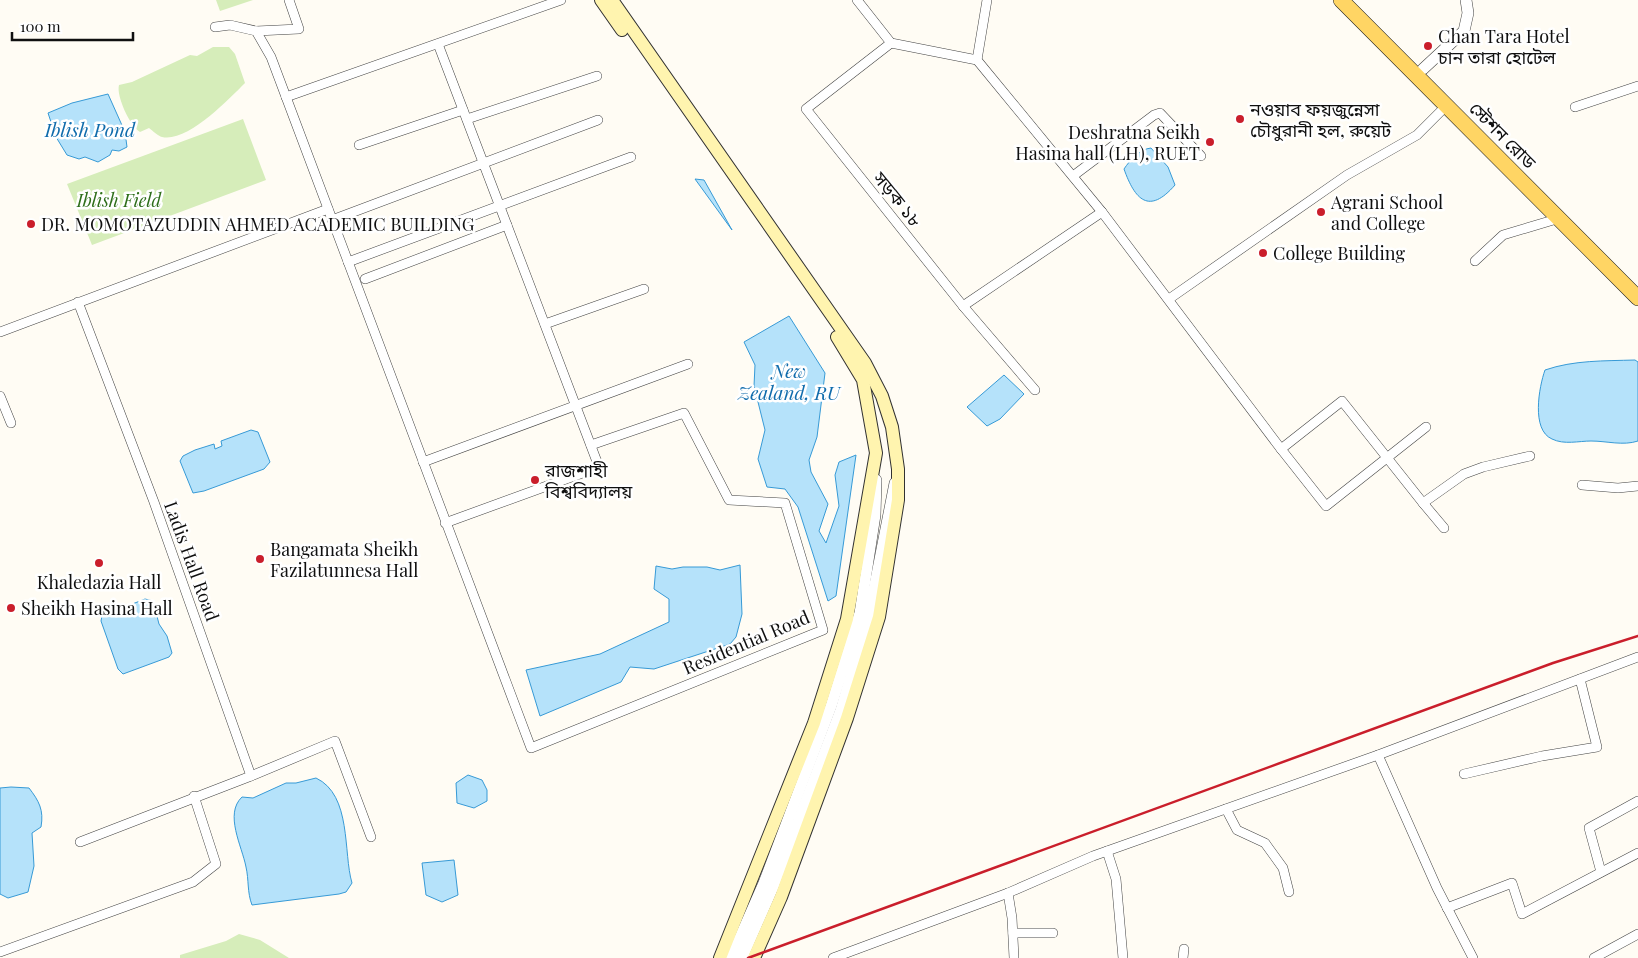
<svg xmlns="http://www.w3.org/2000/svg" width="1638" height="958" font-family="'Playfair Display','Noto Sans Bengali',serif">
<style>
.green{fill:#d6edba}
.water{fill:#b5e2fa;stroke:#379ad6}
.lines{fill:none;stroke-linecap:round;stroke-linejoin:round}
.minor-casing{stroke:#434343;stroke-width:10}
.tertiary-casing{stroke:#434343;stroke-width:12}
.secondary-casing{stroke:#323232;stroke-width:14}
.primary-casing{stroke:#212121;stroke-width:16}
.minor{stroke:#fff;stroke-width:9}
.tertiary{stroke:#fff;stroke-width:11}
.secondary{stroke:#fff4af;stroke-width:12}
.primary{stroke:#ffd564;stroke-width:15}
.rail{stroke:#ca1e2b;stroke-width:2.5}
.poi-dot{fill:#ca1e2b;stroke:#fff;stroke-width:2}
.labels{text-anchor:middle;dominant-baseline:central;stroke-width:5;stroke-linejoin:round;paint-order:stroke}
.poi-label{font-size:18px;fill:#101010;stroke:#fff;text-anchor:start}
.street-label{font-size:18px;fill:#101010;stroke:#fff}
.park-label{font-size:18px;font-style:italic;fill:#2e6e1b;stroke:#fff}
.water-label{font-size:19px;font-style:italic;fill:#106cac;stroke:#fff}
</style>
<rect width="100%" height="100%" fill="#fffcf4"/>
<g class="green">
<polygon points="216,0 253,0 220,11"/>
<path d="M213,47H229L235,54L245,83C229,99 187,143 162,137C158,136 153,131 149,128L140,132C130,126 116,96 119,85L132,82L190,55L197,56Z"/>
<polygon points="243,119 266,180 92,245 67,184"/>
<polygon points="239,934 260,940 289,958 180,958 180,955 226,941"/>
</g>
<g class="water">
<polygon points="108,94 125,132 127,147 119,151 112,150 110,155 98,162 85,157 79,159 67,155 56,137 48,113 72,103"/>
<path d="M1151,148L1168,167L1175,185C1149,215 1135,200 1124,169C1130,160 1140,149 1151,148Z"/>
<polygon points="695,179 704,180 732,230"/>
<polygon points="789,316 825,373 817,437 809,460 811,472 828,504 819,531 826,543 839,506 835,475 839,462 856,455 836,596 828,601 798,507 785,489 767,487 758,459 765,430 754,386 755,365 744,342"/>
<path d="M1635,360L1638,362V441C1623,446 1607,441 1591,441C1579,441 1564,445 1552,439C1531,430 1539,387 1545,370C1574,360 1604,361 1635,360Z"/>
<polygon points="1004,375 1024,394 1000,419 987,426 967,407"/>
<polygon points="251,430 258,432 270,462 264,469 204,491 193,493 180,461 183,456 195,450 214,444 215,449 222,446 221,441"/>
<polygon points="740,565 742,614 736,637 730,644 654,669 630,667 621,682 540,716 526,670 600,654 669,622 669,599 654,589 656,566 672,569 683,567 707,567 720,570"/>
<polygon points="145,599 153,601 159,624 167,636 172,653 169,657 123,674 118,669 101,621 102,616"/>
<polygon points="468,775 482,780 487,790 487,801 474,808 457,803 456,783"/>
<path d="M316,778C352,795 343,853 352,883L346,892L339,894L252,905C247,892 249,880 246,867C242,846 224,814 242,797L253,798L286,783H296Z"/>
<path d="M11,787L29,788C39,801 44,810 41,827L32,833L34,866L28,892L8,898L0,894V788Z"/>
<polygon points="454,860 458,895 442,902 426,895 422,863"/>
</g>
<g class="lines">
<defs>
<g id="minor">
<polyline points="857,0 891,43 977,60 1102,212 1281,449"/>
<polyline points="215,27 230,25 256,31 271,57 531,748 823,630 785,503 729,500 684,413 591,445"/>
<polyline points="256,31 299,29 289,0"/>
<polyline points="891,43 806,109 963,306 1035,390"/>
<polyline points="438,44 599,467 445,523"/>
<polyline points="977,60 987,0"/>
<polyline points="286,97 561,0"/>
<polyline points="1575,107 1638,86"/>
<polyline points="467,119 597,76"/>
<polyline points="359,145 463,110"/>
<polyline points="1073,176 1154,115 1160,113 1201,156"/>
<polyline points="332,220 598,120"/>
<polyline points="1475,261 1503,235 1560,218"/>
<polyline points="348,262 631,157"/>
<polyline points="365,279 507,225"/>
<polyline points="1169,299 1347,175 1417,135 1446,106"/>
<polyline points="78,302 154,502 251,776 80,842"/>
<polyline points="963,306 1102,212"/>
<polyline points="545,324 644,289"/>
<polyline points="0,332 328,209"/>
<polyline points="0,396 11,423"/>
<polyline points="1426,427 1326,506 1281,449 1342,401 1423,503 1464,474 1483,467 1530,456"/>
<polyline points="423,462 688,364"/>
<polyline points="1582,485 1618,488 1638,486"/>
<polyline points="1423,503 1444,528"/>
<polyline points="1378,755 1437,888 1473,958"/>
<polyline points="1464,774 1542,756 1597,747 1580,679"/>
<polyline points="251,776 335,741 371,837"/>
<polyline points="1226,809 1237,830 1265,843 1283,868 1289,892"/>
<polyline points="1107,851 1116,879 1123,958"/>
<polyline points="1601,872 1589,828 1638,801"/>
<polyline points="1008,893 1012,918 1014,958"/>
<polyline points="1447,908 1512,883 1522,914 1638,853"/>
<polyline points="1013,933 1053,933"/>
<polyline points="0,952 193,882 216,864 194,796"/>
<polyline points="833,958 1008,893 1093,856 1378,755 1638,657"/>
<polyline points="1183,958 1184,949"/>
<polyline points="1594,958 1638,934"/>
</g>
<g id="tertiary">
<polyline points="1423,69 1464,31 1468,13 1466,0"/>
<polyline points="731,958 764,883 831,706 860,613 875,515 876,480"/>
<polyline points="742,958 773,887 841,710 869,615 895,483"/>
</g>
<g id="secondary">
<polyline points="601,0 622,30"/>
<polyline points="612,0 865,363 882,396 892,427 898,469 898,500 879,617 847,718 781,897 754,958"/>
<polyline points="720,958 814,723 847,619 876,453 863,380 837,337"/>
</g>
<polyline id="primary" points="1341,0 1638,298"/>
</defs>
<use href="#minor" class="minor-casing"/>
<use href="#tertiary" class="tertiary-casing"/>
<use href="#secondary" class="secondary-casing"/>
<use href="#primary" class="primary-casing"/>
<use href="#minor" class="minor"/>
<use href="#tertiary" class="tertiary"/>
<use href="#secondary" class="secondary"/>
<use href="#primary" class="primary"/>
<polyline class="rail" points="748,958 1553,663 1638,636"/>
</g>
<g class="poi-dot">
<circle cx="1428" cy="46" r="5"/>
<circle cx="1240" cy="119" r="5"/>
<circle cx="1210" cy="142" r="5"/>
<circle cx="1321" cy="212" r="5"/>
<circle cx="31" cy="224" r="5"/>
<circle cx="1263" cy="253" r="5"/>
<circle cx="535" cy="480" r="5"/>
<circle cx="260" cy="559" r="5"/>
<circle cx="99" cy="563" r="5"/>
<circle cx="11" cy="608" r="5"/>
</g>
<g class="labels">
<g class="poi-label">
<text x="1438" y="36">Chan Tara Hotel<tspan x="1438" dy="21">চান তারা হোটেল</tspan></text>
<text x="1250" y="109">নওয়াব ফয়জুন্নেসা<tspan x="1250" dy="21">চৌধুরানী হল, রুয়েট</tspan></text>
<text x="1200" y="132" text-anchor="end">Deshratna Seikh<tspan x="1200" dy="21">Hasina hall (LH), RUET</tspan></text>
<text x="1331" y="202">Agrani School<tspan x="1331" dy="21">and College</tspan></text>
<text x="41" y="224">DR. MOMOTAZUDDIN AHMED ACADEMIC BUILDING</text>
<text x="1273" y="253">College Building</text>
<text x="545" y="470">রাজশাহী<tspan x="545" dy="21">বিশ্ববিদ্যালয়</tspan></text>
<text x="270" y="549">Bangamata Sheikh<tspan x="270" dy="21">Fazilatunnesa Hall</tspan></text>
<text x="99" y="582" text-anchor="middle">Khaledazia Hall</text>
<text x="21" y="608">Sheikh Hasina Hall</text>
</g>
<g class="street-label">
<text transform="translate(1503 135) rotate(45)">স্টেশন রোড</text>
<text transform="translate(898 199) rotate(51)">সড়ক ১৮</text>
<text transform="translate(192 561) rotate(70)">Ladis Hall Road</text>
<text transform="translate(746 642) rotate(-23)">Residential Road</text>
</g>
<g class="park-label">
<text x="119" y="200">Iblish Field</text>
</g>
<g class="water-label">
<text x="90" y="129">Iblish Pond</text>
<text x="789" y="370">New<tspan x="789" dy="22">Zealand, RU</tspan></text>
</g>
</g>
<path d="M12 32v8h121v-8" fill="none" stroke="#101010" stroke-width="2.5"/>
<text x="20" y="32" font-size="15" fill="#101010" stroke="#ffffff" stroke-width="4" paint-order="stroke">100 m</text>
</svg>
